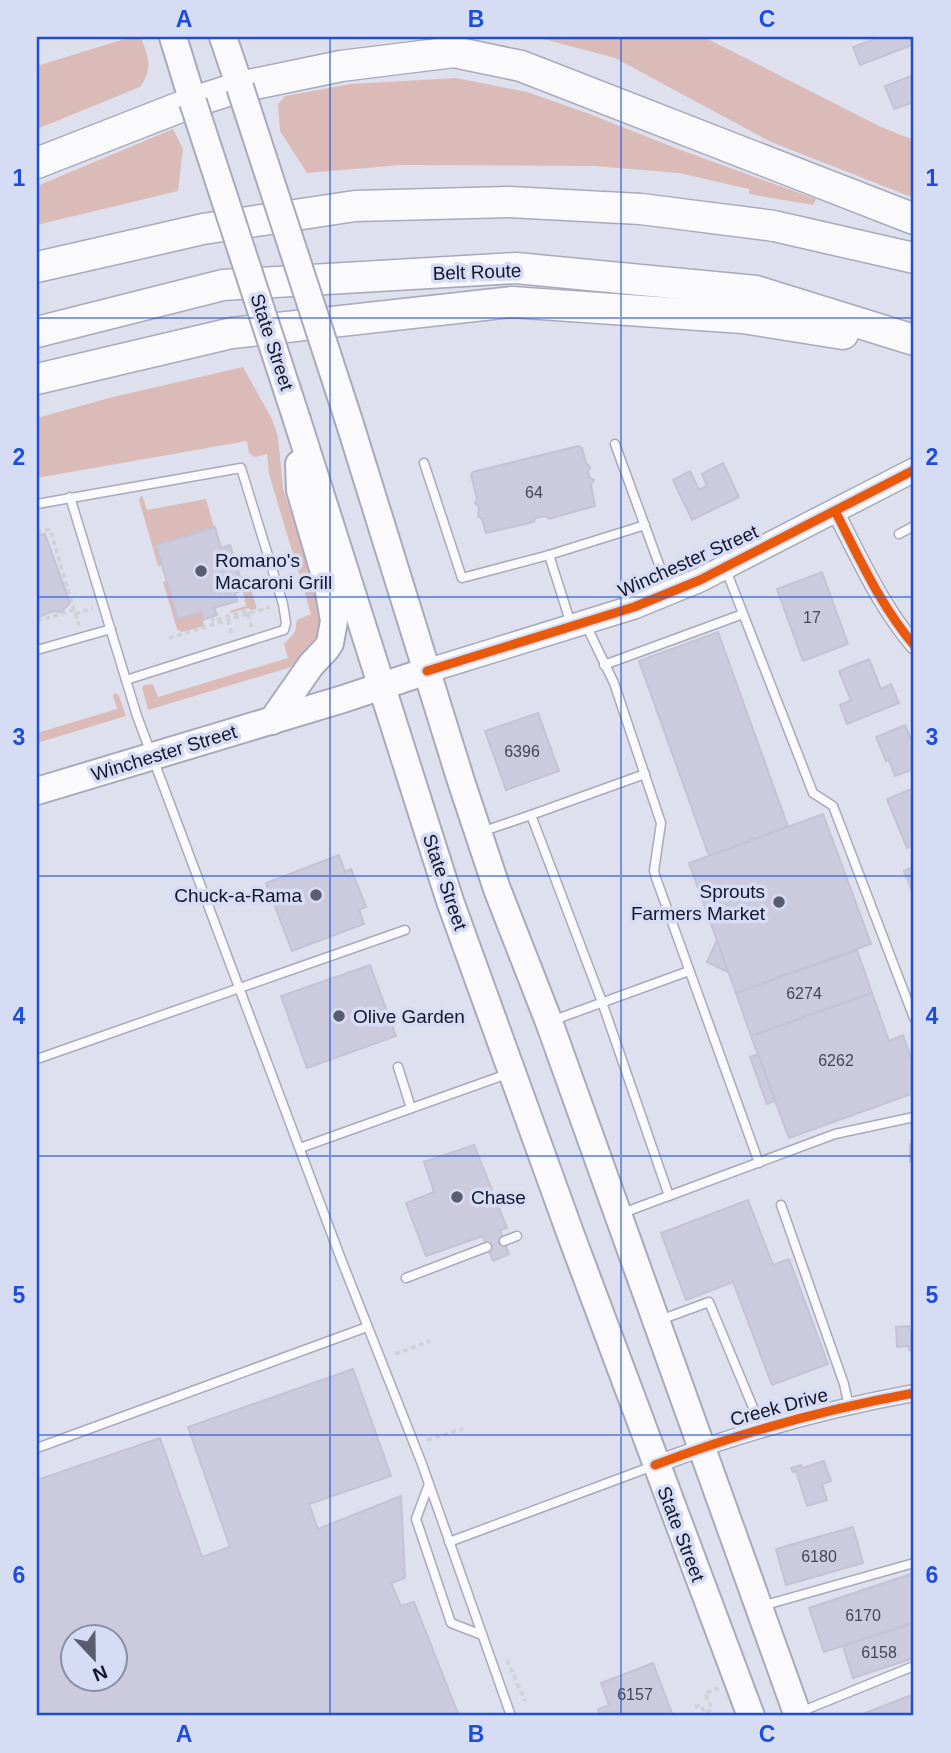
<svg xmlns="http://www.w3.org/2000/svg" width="951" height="1753" font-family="Helvetica,sans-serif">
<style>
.green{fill:#dbbbb8}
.building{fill:#cccadd;stroke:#c4c2d4;stroke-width:2;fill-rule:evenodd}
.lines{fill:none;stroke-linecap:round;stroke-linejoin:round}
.service-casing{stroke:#a8aabb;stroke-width:11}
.minor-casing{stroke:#a8aabb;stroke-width:19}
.secondary-casing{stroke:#a8aabb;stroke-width:26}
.primary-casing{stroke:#a8aabb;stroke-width:30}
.motorway-casing{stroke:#a8aabb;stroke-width:33}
.path{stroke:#d0d1d5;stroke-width:3.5;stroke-dasharray:5 3.5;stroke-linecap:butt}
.service{stroke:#fafafc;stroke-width:8}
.minor{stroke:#fafafc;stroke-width:16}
.secondary{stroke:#fafafc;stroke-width:23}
.primary{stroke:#fafafc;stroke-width:26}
.motorway{stroke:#fafafc;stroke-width:30}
.primary-bridge-casing{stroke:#a8aabb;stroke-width:30;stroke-linecap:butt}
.primary-bridge{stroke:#fafafc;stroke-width:26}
.cycleway-casing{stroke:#d7dcf5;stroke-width:13}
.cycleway{stroke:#e8590c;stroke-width:9}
.grid{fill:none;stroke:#1d4ed8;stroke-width:2;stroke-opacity:0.55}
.poi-dot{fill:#5a5d70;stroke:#d7dcf5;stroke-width:2.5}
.labels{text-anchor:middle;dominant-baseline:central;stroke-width:7;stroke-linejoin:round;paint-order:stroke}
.number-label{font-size:16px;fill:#44465b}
.street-label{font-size:19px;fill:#13162c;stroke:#d7dcf5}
.poi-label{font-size:19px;fill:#13162c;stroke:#d7dcf5;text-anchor:start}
.neatline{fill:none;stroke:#1d4ed8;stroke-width:2.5}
.grid-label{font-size:23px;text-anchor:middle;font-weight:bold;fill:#1d4ed8}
</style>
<rect width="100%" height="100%" fill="#dee0ee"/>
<g class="green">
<path d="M131,37H141C148,58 154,68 140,87L37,129V66Z"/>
<polygon points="536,37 704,37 881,127 914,140 914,198 771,142 615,58"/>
<polygon points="456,78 527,92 587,113 678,149 816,199 813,205 749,194 749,189 679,173 595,166 400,165 307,173 280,131 278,104 285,96 351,84"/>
<polygon points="173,129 183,149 178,191 37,225 37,186"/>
<polygon points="243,367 272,419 278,437 283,488 322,608 319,640 296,665 288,668 148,710 142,688 144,685 153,684 158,697 288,658 284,644 295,632 297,620 311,614 269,474 267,454 255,457 249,453 247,441 37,478 37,418 113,397"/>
<polygon points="142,495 147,510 206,499 214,527 156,545 162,565 158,566 139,500"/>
<polygon points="247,575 257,609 251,610 248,608 231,613 230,611 246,606 240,577"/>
<polygon points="166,581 178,619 201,612 204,626 182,632 177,629 163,582"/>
<polygon points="116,693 119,696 126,716 37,743 37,733 117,709 113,695"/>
</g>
<g class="building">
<polygon points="880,37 909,37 912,45 860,65 853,47"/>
<polygon points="914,75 914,109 911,103 894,109 885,86"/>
<polygon points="578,446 582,448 586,463 590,467 588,472 589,477 594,480 591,485 595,506 549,519 545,516 535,518 534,522 486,533 482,519 478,516 479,507 475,503 477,499 471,475 473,472"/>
<polygon points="723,463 739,497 692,520 673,480 690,471 699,490 707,486 702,474"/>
<polygon points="215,527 221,548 230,545 244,590 235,593 237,601 214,608 217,615 203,620 201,612 178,619 156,545"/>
<polygon points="45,534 70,603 61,612 53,611 37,618 37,536"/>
<polygon points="822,572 848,644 803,661 777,589"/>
<polygon points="718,632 788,827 709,856 639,661"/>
<polygon points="869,659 881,689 891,684 899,703 847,724 840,705 851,700 839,671"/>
<polygon points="538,713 559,771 506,790 485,731"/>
<polygon points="905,725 914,747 914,769 895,776 889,760 886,761 876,737"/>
<polygon points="914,788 914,845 907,848 887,799"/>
<polygon points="823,814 871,944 736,993 689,863"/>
<polygon points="339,855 345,872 351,869 366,907 359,910 364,924 292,951 266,883"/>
<polygon points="914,866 914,902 912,896 914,895 904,871"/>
<polygon points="717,940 728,972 707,962"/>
<polygon points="857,950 872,993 751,1036 736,993"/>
<polygon points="370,965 396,1036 307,1068 281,996"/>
<polygon points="872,993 889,1041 903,1035 914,1066 914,1093 789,1138 751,1036"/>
<polygon points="758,1054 775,1101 767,1104 750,1057"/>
<polygon points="914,1143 914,1170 914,1162 910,1162 910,1144"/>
<polygon points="474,1145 507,1228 500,1230 509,1254 493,1261 483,1236 426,1256 406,1203 434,1192 424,1162"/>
<polygon points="748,1200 773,1265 789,1259 828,1364 772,1385 733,1282 686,1300 661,1233"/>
<polygon points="909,1326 909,1329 914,1329 914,1350 909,1350 909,1346 897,1347 896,1327"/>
<path d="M353,1369L391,1476L309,1504L318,1529L401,1496L405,1578L391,1583L401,1606L414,1602L459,1716H37V1480L160,1438L202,1557L230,1547L188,1427ZM74,1638H116V1680H74Z"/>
<polygon points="824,1461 831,1481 822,1484 827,1500 807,1506 796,1471 793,1472 791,1468 801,1465 802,1468"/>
<polygon points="853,1527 863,1563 786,1585 776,1549"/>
<polygon points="914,1573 914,1623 824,1652 809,1608"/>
<polygon points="914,1623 914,1658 853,1678 843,1646"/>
<polygon points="653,1663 673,1716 600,1716 598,1709 609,1705 601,1683"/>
<polygon points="914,1694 914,1716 866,1716 865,1713"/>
</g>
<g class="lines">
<defs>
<g id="service">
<polyline points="615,444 668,589"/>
<polyline points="424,463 462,578 549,555"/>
<polyline points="70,497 137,716 341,1259 422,1464 511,1716"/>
<polyline points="37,504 241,468 283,604 286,623 284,630 126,680"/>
<polyline points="899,534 914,526"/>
<polyline points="726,570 813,793 833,806 914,1018"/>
<polyline points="571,624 549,555 645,525"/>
<polyline points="586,625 614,683 661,823 654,871 656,878 759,1163"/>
<polyline points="37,650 111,629"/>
<polyline points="604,665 743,614"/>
<polyline points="645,774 531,815 602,1002 669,1196"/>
<polyline points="481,832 531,815"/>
<polyline points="554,1020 689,971"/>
<polyline points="37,1059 405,930"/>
<polyline points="398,1067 411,1108"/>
<polyline points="300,1148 510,1073"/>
<polyline points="781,1205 844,1384 849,1407"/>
<polyline points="620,1214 835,1134 914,1117"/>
<polyline points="504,1241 517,1236"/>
<polyline points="406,1278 487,1247"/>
<polyline points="660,1320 709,1302 762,1429"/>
<polyline points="37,1448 367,1327"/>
<polyline points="429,1484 416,1519 451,1623 482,1635"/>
<polyline points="449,1542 653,1466"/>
<polyline points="762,1606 914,1563"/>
<polyline points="800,1712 914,1666"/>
</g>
<g id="minor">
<path d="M835,511C859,557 880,605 914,645"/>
<path d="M655,1465C739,1433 826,1409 914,1393"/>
</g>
<polyline id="secondary" points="427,671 634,607 700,580 914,470"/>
<g id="primary">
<polyline points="173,37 193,102"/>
<polyline points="223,37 240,87"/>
<polyline points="297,420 450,901 572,1238 751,1716"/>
<polyline points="349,421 461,781 497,889 549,1022 798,1716"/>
<polyline points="272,721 311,665 326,649 330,643 334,621 328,586 300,490 299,464"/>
<polyline points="37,791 343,699 427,671"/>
</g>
<g id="motorway">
<polyline points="37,163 193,102 240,87 341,66 454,52 521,66 914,219"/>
<polyline points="37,267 203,229 355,206 509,202 641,209 774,226 914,258"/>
<polyline points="37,332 223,285 516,268 756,291 914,340"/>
<polyline points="37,379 232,333 512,302 743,318 843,334"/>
</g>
</defs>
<use href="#service" class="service-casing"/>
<use href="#minor" class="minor-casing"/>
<use href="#secondary" class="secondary-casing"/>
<use href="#primary" class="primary-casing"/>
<use href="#motorway" class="motorway-casing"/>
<g class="path">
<polyline points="37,533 50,529 74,610"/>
<polyline points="75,614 93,608"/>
<polyline points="248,614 252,629"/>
<polyline points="212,617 213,621 248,610 249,614"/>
<polyline points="228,620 232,635"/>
<polyline points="37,621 74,610 79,625"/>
<polyline points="169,638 270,607"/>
<polyline points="395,1354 430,1341"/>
<polyline points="427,1440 463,1429"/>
<polyline points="507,1660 525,1701"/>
<polyline points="695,1707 701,1705 705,1713 712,1709 705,1693 718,1688"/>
</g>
<use href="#service" class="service"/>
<use href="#minor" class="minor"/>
<use href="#secondary" class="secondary"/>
<use href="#primary" class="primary"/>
<use href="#motorway" class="motorway"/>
<defs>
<g id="primary-bridge">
<polyline points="240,87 349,421"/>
<polyline points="193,102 297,420"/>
</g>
</defs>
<use href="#primary-bridge" class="primary-bridge-casing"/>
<use href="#primary-bridge" class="primary-bridge"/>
<defs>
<g id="cycleway">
<path d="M835,511C859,557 880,605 914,645"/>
<polyline points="427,671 634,607 700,580 914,470"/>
<path d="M655,1465C739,1433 826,1409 914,1393"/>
</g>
</defs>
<use href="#cycleway" class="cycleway-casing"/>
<use href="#cycleway" class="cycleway"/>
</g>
<path class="grid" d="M330,37V1716M621,37V1716M37,318H914M37,597H914M37,876H914M37,1156H914M37,1435H914"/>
<g class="poi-dot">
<circle cx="201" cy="571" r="7"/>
<circle cx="316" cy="895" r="7"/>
<circle cx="779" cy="902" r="7"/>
<circle cx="339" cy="1016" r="7"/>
<circle cx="457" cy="1197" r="7"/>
</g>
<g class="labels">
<g class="number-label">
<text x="534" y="492">64</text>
<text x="812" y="617">17</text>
<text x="522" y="751">6396</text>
<text x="804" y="993">6274</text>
<text x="836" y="1060">6262</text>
<text x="819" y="1556">6180</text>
<text x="863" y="1615">6170</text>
<text x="879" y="1652">6158</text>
<text x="635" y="1694">6157</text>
</g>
<g class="street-label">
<text transform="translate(477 272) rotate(-2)">Belt Route</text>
<text transform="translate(272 342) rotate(72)">State Street</text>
<text transform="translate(688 561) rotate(-24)">Winchester Street</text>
<text transform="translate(164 753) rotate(-17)">Winchester Street</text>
<text transform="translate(445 882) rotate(71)">State Street</text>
<text transform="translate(779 1407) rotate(-15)">Creek Drive</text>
<text transform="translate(681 1534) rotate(69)">State Street</text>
</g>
<g class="poi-label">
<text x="215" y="560">Romano's<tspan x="215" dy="22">Macaroni Grill</tspan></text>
<text x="765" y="891" text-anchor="end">Sprouts<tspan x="765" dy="22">Farmers Market</tspan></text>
<text x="302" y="895" text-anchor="end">Chuck-a-Rama</text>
<text x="353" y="1016">Olive Garden</text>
<text x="471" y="1197">Chase</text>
</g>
</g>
<rect width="951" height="1753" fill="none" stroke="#d7dcf5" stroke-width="77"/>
<g transform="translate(94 1658) rotate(158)"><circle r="33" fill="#d7dcf5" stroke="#898da5" stroke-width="2"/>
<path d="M0-5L12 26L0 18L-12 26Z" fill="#5a5d70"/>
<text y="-10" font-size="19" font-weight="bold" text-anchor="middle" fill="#13162c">N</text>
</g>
<rect x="38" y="38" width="874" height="1676" class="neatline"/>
<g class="grid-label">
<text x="184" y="27">A</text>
<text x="476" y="27">B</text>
<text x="767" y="27">C</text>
<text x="19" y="186">1</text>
<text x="932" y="186">1</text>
<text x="19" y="465">2</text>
<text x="932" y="465">2</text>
<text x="19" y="745">3</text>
<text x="932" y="745">3</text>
<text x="19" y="1024">4</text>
<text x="932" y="1024">4</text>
<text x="19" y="1303">5</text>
<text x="932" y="1303">5</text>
<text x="19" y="1583">6</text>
<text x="932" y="1583">6</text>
<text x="184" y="1742">A</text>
<text x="476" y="1742">B</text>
<text x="767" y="1742">C</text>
</g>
</svg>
